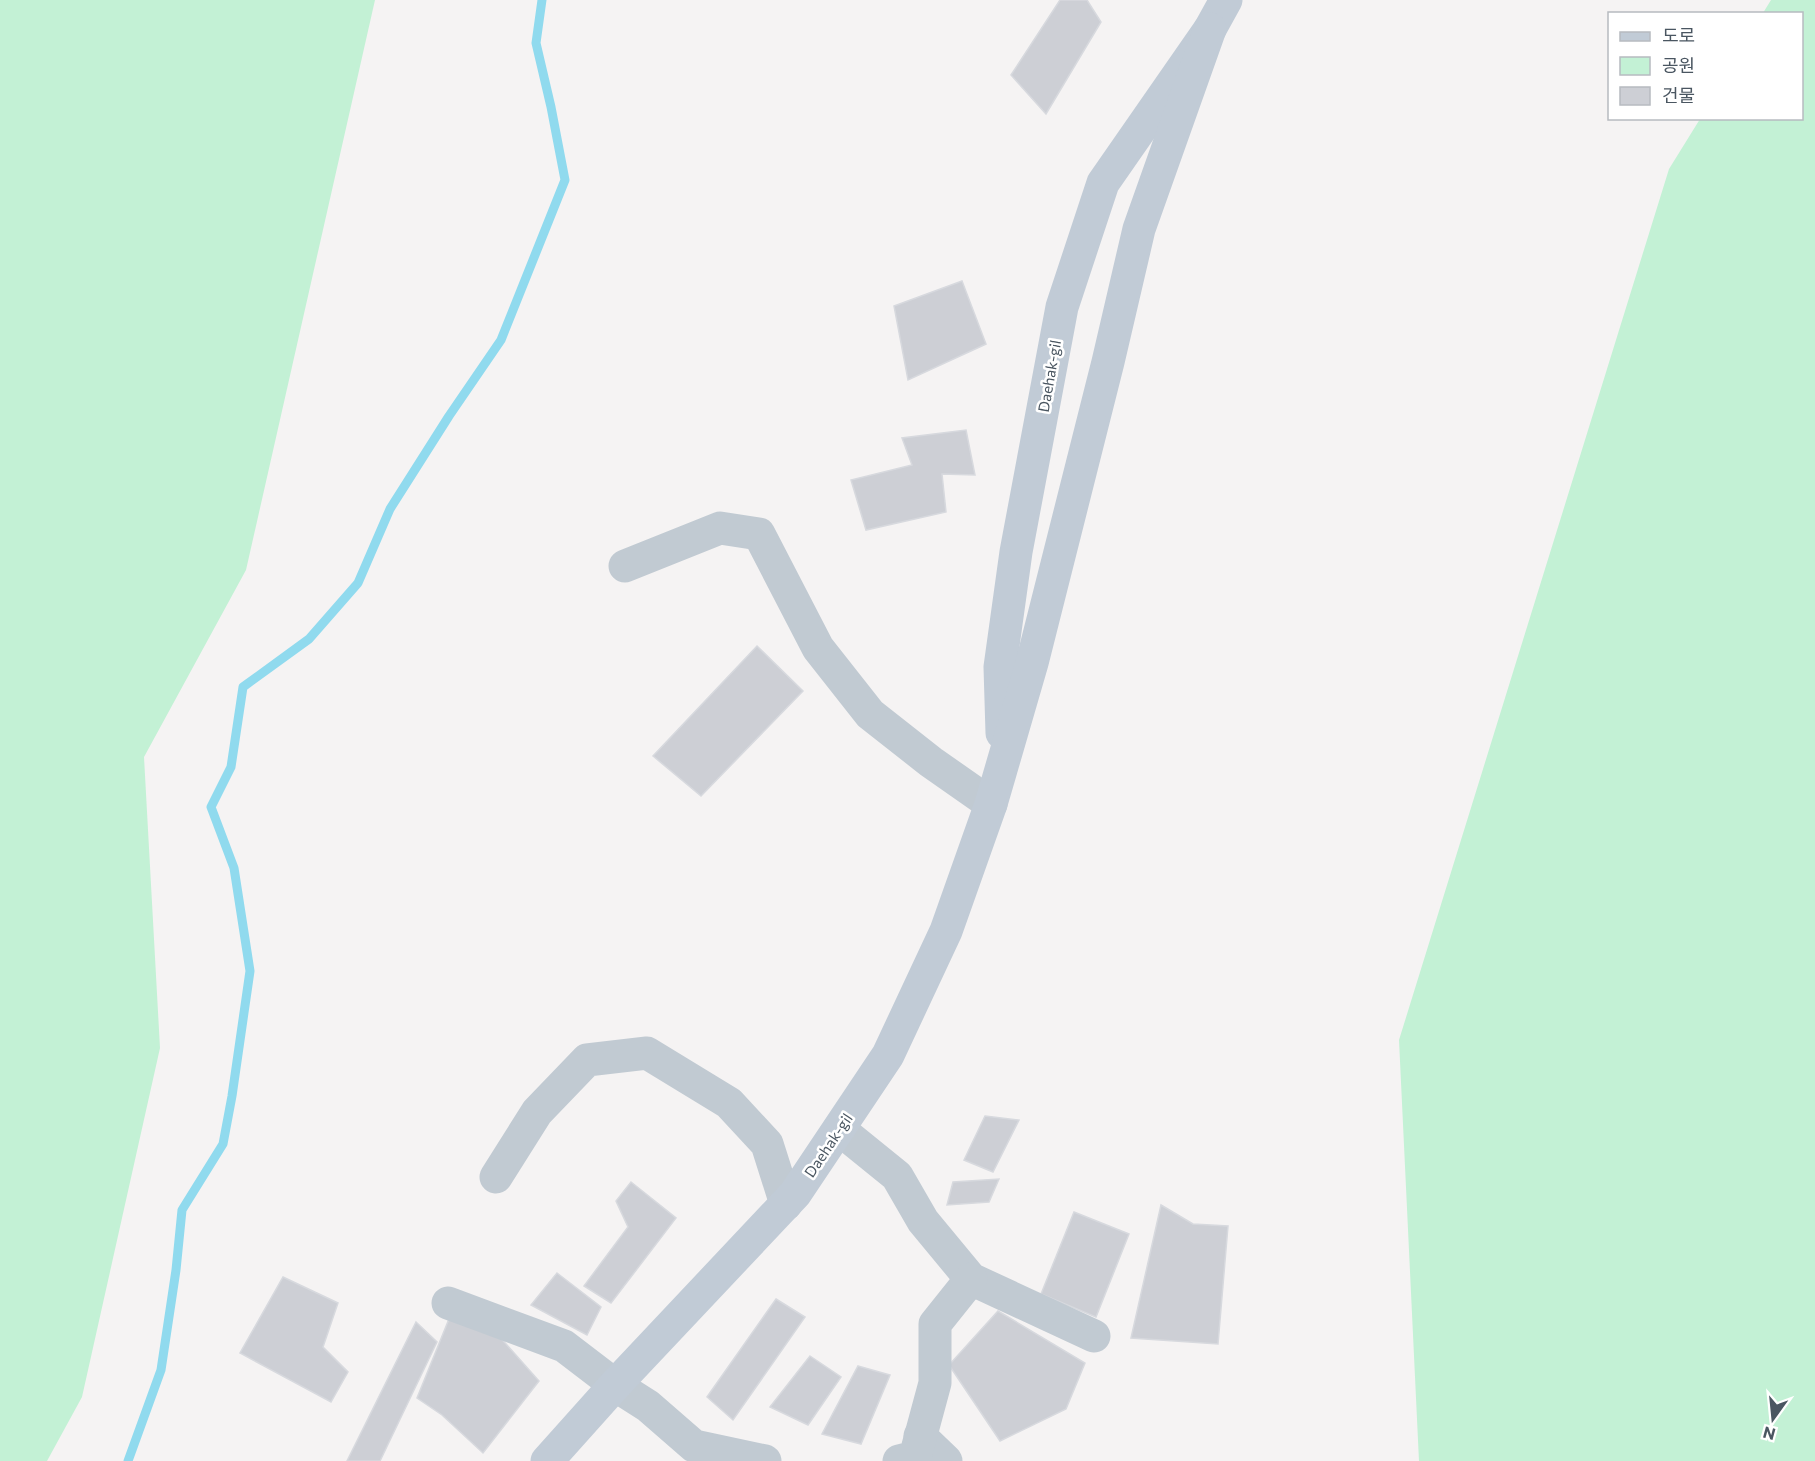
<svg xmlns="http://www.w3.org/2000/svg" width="1815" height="1461" font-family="Commissioner,'Noto Sans KR',sans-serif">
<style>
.green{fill:#c3f1d5}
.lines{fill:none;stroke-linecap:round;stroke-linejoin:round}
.stream{stroke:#90daee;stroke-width:9}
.building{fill:#cdcfd5;stroke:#d7d9de;stroke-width:1.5}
.street{stroke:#c1cad2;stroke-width:33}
.secondary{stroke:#c1cbd6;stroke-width:33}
.labels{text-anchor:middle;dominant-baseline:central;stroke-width:5;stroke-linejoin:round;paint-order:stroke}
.street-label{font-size:15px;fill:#4a5661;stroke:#fff}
</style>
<rect width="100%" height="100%" fill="#f5f3f3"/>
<g class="green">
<polygon points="0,0 375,0 246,570 144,757 160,1048 82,1397 47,1461 0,1461"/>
<polygon points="1771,0 1815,0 1815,1461 1419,1461 1399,1040 1669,169 1700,119 1802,118 1802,14 1763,13"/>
</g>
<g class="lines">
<polyline class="stream" points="128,1461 161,1370 176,1270 182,1210 223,1144 232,1096 250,971 234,868 211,807 231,767 243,687 309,639 358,583 390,509 449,416 501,340 565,180 551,107 536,43 542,0"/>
</g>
<g class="building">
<polygon points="1060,0 1087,0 1101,22 1046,114 1011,75"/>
<polygon points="962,281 986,344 908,380 894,306"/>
<polygon points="966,430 975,475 942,474 946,512 866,530 851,480 912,465 902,438"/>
<polygon points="757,646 803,691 701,796 653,756"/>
<polygon points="985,1116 1019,1120 993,1172 964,1160"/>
<polygon points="999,1179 989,1202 947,1205 953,1182"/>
<polygon points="631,1182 676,1218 611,1303 584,1286 628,1227 616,1201"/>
<polygon points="1161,1205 1193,1224 1228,1226 1218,1344 1131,1338"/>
<polygon points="1074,1212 1129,1234 1096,1317 1041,1294"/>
<polygon points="557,1273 601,1307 587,1335 531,1305"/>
<polygon points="283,1277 338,1303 323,1347 348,1372 331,1402 240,1353"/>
<polygon points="776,1299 805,1317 733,1420 707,1397"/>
<polygon points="998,1311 1085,1363 1066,1409 1000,1441 949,1365"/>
<polygon points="451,1314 498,1335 539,1381 483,1453 442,1415 417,1398"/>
<polygon points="416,1322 437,1342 380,1461 347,1461"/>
<polygon points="810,1356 841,1377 808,1425 770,1407"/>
<polygon points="858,1366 890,1375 861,1444 822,1434"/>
</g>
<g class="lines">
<g class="street">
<polyline points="625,566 720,528 759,534 818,648 870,714 931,762 991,804"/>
<polyline points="839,1129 897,1176 923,1221 971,1279 1094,1336"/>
<polyline points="496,1177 537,1112 587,1060 647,1053 729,1103 767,1144 786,1204"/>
<polyline points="448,1303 564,1346 615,1385 648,1406 694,1446 765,1461"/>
<polyline points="920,1436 946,1461"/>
<polyline points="899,1461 915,1457 935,1383 935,1324 971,1279"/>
</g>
<g class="secondary">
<polyline points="1002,733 1000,667 1016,552 1062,307 1103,183 1210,29 1226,0"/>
<polyline points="547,1461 615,1385 795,1194 888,1055 946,931 991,804 1032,663 1108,362 1139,229 1210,29"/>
</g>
</g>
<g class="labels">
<g class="street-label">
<text transform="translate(1049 376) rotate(-80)">Daehak-gil</text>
<text transform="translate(828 1145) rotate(-56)">Daehak-gil</text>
</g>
</g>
<rect x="1608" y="12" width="195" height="108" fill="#ffffff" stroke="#b7bbc0" stroke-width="1.5"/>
<rect x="1620" y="32" width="30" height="9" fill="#c1cbd6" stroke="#b7bbc0" stroke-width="1.5"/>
<text x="1662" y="42" font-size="18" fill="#4a5661">도로</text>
<rect x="1620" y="57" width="30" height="18" fill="#c3f1d5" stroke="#b7bbc0" stroke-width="1.5"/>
<text x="1662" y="72" font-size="18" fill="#4a5661">공원</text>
<rect x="1620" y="87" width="30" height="18" fill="#cdcfd5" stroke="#b7bbc0" stroke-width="1.5"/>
<text x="1662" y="102" font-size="18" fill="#4a5661">건물</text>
<g transform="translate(1773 1419) rotate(195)" stroke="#ffffff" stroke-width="4.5" paint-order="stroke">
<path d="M0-4.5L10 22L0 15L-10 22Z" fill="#4a5661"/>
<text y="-9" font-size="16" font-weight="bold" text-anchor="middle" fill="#4a5661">N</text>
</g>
</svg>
